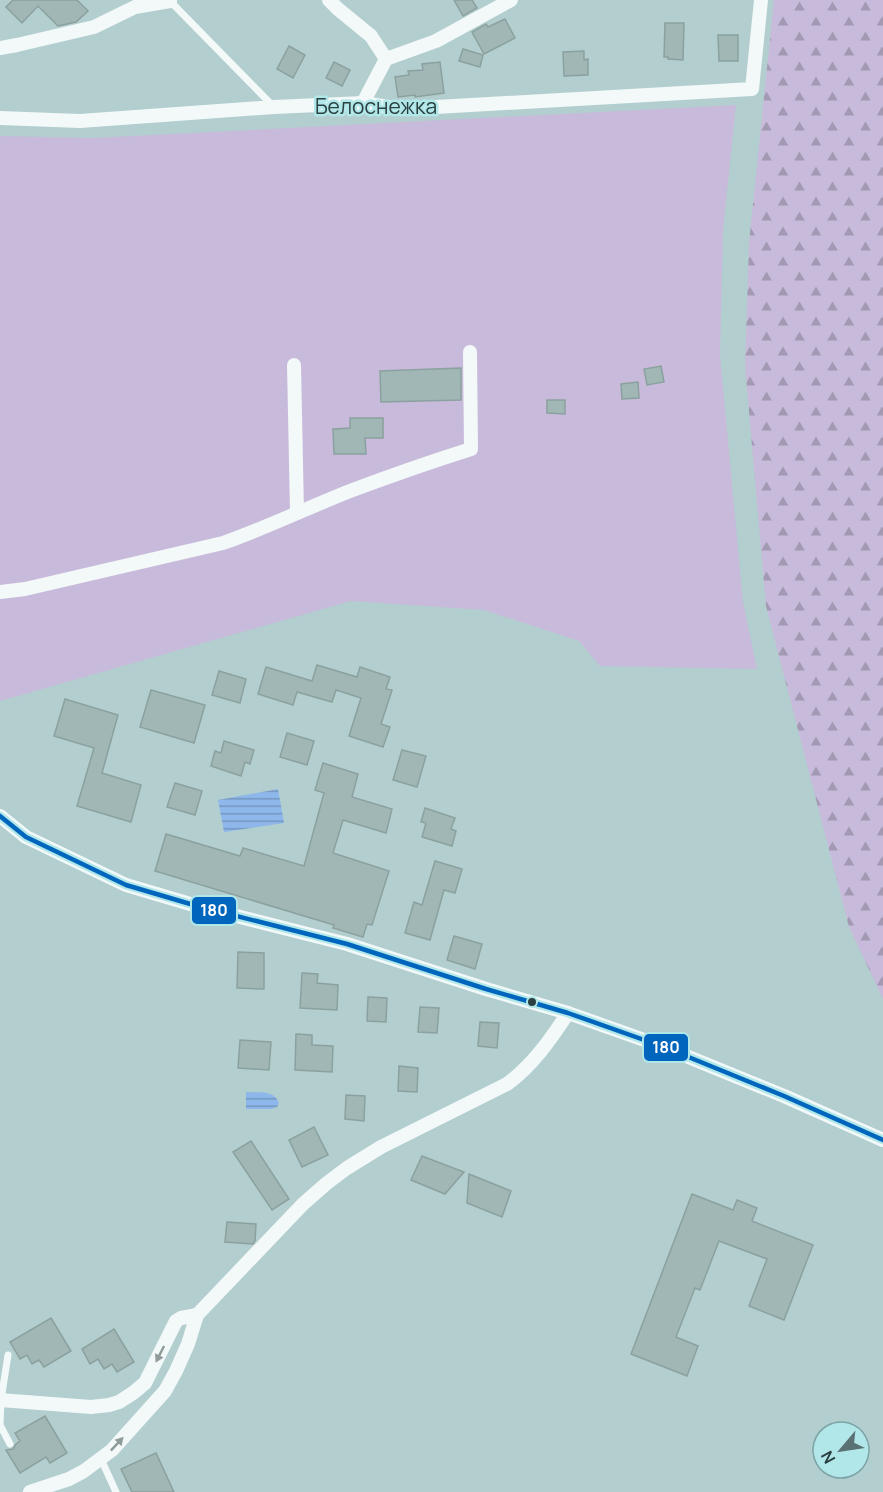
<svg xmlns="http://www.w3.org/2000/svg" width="883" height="1492" font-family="Manrope,sans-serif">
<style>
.forest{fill:url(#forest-firs)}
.pitch{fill:#c8badb}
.water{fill:url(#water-rules)}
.building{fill:#a1b7b6;stroke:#8ba19f;stroke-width:1.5}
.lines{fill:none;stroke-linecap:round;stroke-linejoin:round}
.lane{stroke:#f3f8f8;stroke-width:7}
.street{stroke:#f3f8f8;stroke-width:14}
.bus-1-casing{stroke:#b2e7e9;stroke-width:9}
.bus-1{stroke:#0065bd;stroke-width:4.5}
.oneway{fill:#8e9c9c}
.bus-dot{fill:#2a4041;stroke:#b2e7e9;stroke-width:2}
.labels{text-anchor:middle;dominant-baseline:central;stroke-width:5;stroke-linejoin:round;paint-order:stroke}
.street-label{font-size:21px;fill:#2a4041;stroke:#b2e7e9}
.line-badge{stroke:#b2e7e9;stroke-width:2}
.badge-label{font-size:16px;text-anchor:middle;font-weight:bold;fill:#fff}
</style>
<defs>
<pattern id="forest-firs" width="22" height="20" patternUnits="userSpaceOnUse" patternTransform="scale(1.5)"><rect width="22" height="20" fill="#c8badb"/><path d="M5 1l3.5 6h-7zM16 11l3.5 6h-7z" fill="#a399b3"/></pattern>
<pattern id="water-rules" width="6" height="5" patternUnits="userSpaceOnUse" patternTransform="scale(1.5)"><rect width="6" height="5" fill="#8eb7ec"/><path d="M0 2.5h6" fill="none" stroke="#7496c1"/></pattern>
</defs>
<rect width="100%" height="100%" fill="#b2cecf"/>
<polygon class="forest" points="774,0 883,0 883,999 849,927 766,606 745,366 749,243"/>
<polygon class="pitch" points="736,105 723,231 720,355 743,602 757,669 600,666 579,641 484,610 351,601 0,701 0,136 93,138"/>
<g class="water">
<polygon points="278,789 284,823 224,832 218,800"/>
<path d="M246,1092C258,1093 274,1089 279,1103L277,1107L271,1109H246Z"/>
</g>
<g class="building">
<polygon points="13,0 77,0 88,11 76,22 58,26 38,6 22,23 6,7"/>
<polygon points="454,0 472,0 477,8 463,16"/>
<polygon points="505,19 515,38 484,54 472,32 486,24 488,27"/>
<polygon points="665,23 684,23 683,60 668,59 668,57 664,57"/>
<polygon points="718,35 738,35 738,61 719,61"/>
<polygon points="289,46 305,55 293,78 277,69"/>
<polygon points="463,49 483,55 480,67 459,61"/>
<polygon points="584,51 584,60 588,59 588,75 564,76 563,52"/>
<polygon points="334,62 350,70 342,86 326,78"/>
<polygon points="440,62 444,93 415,97 415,95 398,97 395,77 409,75 408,71 423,70 422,64"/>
<polygon points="661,366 664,382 647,385 644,369"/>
<polygon points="461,368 461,400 381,402 380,371"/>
<polygon points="638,382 639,398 622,399 621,384"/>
<polygon points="547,400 565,400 565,414 547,413"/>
<polygon points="350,418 383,418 383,438 365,438 366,454 334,454 333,429 350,428"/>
<polygon points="317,665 357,677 360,667 390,677 386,689 392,690 381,724 390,727 383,747 349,736 361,698 336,690 332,702 297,692 293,705 258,694 266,667 312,681"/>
<polygon points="219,671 246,679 240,703 212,695"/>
<polygon points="151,690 205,705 194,743 140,727"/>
<polygon points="65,699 118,715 102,773 141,785 131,822 77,806 94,748 54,736"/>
<polygon points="287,733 314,741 307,765 280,757"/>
<polygon points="224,741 254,750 250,764 245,762 241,776 211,766 215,751 221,753"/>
<polygon points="402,750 426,756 417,787 393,780"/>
<polygon points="323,763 358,774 352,797 392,809 386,833 343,820 333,853 389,871 372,925 367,924 363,937 333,928 334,925 155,871 166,834 240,856 243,848 304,866 324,793 315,790"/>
<polygon points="175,783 202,791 195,815 167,807"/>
<polygon points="425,808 455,818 451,829 456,831 452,846 422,837 426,823 421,822"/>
<polygon points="435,861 462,869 455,893 444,890 430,940 405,933 414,902 422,905"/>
<polygon points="454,936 482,944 475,969 447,960"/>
<polygon points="238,952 264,953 264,989 237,988"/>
<polygon points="302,973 318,974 317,983 338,985 337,1010 300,1008"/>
<polygon points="368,997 387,998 386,1022 367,1021"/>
<polygon points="420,1007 439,1008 437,1033 418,1032"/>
<polygon points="480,1022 499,1023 497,1048 478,1046"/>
<polygon points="296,1034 312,1035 312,1045 333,1046 332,1072 295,1070"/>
<polygon points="240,1040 271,1042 269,1070 238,1068"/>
<polygon points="399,1066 418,1068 417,1092 398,1091"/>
<polygon points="346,1095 365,1096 364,1121 345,1119"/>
<polygon points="314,1127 328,1155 302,1167 289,1140"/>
<polygon points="251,1141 289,1199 272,1210 233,1152"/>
<polygon points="422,1156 464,1172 445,1194 411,1180"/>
<polygon points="469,1174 511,1191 502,1217 467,1203"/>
<polygon points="692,1194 733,1210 737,1200 757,1208 752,1221 813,1245 784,1320 749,1306 767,1259 719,1241 700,1290 695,1288 676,1337 698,1346 687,1376 631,1354"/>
<polygon points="227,1222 256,1224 255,1241 253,1244 225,1242"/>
<polygon points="51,1318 71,1351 44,1367 39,1360 32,1364 27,1355 20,1359 10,1342"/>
<polygon points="114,1329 134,1362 117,1372 112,1364 104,1369 98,1359 90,1364 82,1349"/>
<polygon points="45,1416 67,1453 50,1463 46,1457 20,1473 6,1450 13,1449 16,1444 20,1441 15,1433"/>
<polygon points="156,1453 174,1492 132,1492 121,1469"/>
</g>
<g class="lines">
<g class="lane">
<polyline points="170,1 273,106"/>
<polyline points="8,1355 1,1400 0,1425 10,1444"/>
<polyline points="101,1459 116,1492"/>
</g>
<g class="street">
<polyline points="329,0 338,9 371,36 386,59"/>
<polyline points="0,48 17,45 94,27 135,7 170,1"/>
<polyline points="386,59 436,41 511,0"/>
<polyline points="363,103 386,59"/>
<polyline points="0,118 80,121 274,107 363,103 401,109 752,89 761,0"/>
<polyline points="294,365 297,512"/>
<path d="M0,592L25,589L223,543C266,528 307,508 350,491C390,476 430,462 471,449L470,352"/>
<polyline points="0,816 26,837 126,885 197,906 347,944 486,989 568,1013 664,1047 784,1096 883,1140"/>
<polyline points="0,1400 91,1407 109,1405 119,1402 133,1393 145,1383 176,1321 181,1318 197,1315"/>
<path d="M30,1492L69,1479L84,1471L112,1450L165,1391L176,1371L188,1344L197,1315L303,1204L327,1183L347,1168L381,1147L507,1084C532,1066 551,1039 568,1013"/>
</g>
<defs>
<polyline id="bus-1" points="0,816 26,837 126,885 197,906 347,944 486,989 568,1013 664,1047 784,1096 883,1140"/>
</defs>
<use href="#bus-1" class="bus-1-casing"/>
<use href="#bus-1" class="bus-1"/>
</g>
<defs><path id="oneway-solid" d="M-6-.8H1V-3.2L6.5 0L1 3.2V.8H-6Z" transform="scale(1.5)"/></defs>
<g class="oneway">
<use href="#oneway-solid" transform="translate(160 1354) rotate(117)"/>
<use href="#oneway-solid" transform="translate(117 1444) rotate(-47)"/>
</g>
<circle class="bus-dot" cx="532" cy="1002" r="5"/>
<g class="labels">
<g class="street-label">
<text x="376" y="106">Белоснежка</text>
</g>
</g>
<g class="line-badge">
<rect x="191" y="896" width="46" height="29" rx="6" fill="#0065bd"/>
<rect x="643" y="1033" width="46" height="29" rx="6" fill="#0065bd"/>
</g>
<g class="badge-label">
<text x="214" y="916">180</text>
<text x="666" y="1053">180</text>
</g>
<g transform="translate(841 1450) rotate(241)"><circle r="28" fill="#b2e7e9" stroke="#7ca4a6" stroke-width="1.5"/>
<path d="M0-4.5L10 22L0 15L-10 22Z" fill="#5a7273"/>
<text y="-9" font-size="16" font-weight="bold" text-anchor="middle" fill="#2a4041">N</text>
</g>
</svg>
